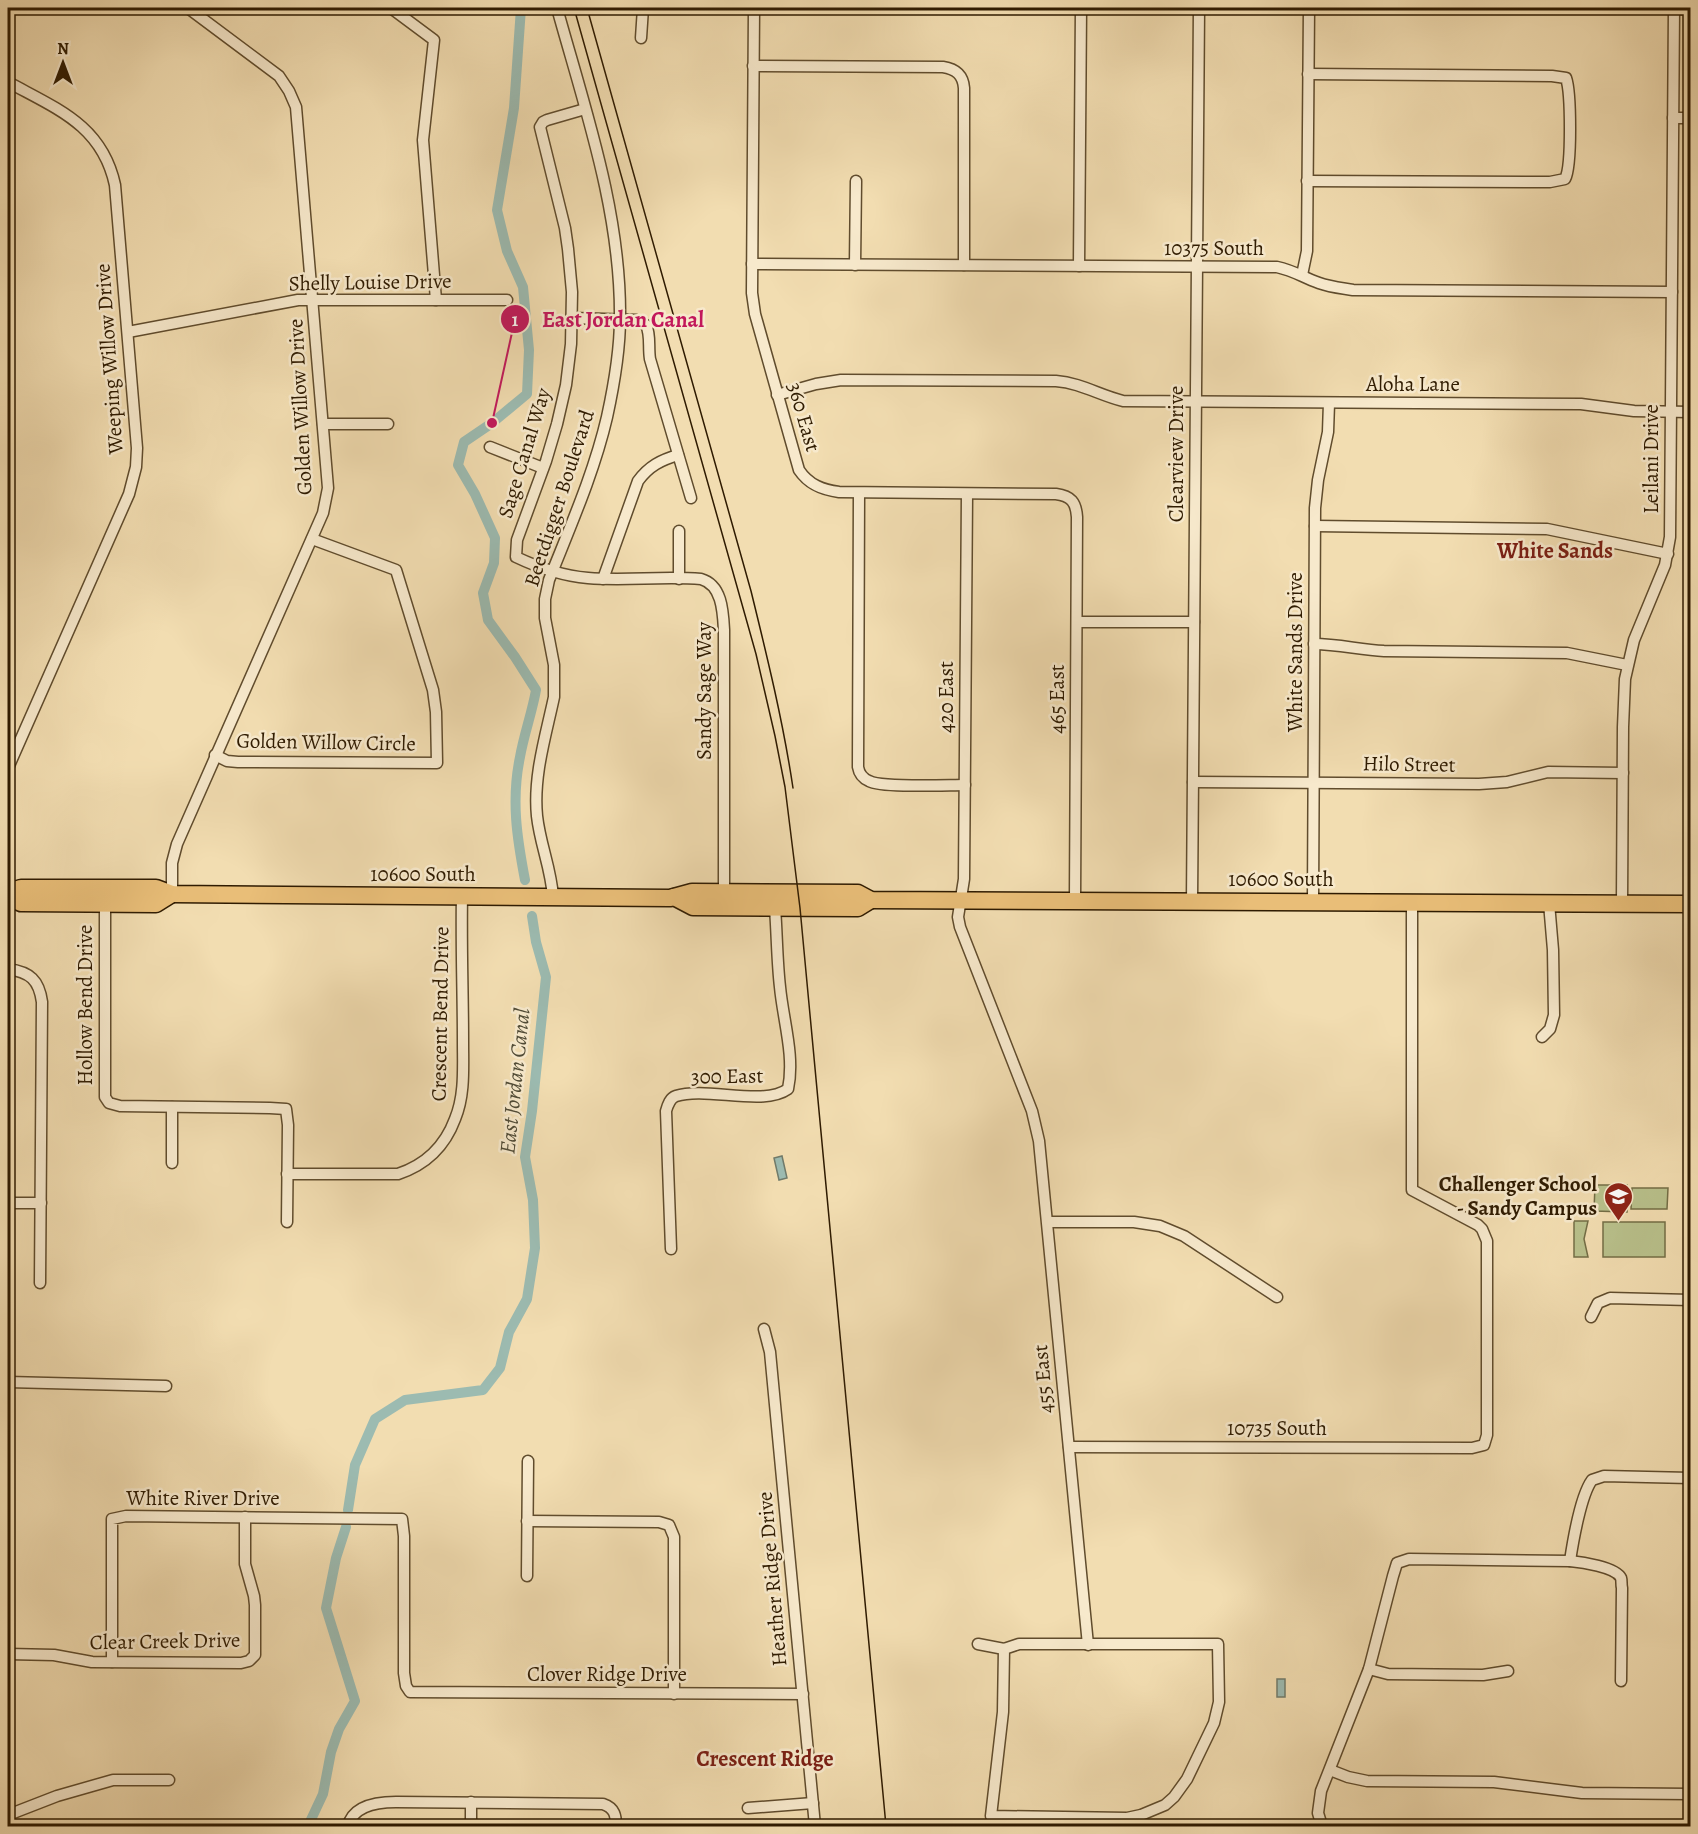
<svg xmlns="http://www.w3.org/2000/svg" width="1698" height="1834" font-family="Alegreya,serif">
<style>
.green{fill:#b9c18c;stroke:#746e46;stroke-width:1.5}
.water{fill:#9cbbb1;stroke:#707b6b;stroke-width:1.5}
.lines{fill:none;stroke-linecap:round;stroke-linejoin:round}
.canal{stroke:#9cbbb1;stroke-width:10}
.minor-casing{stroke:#604c2d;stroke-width:13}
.primary-casing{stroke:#2f1b01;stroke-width:19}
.minor{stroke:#f7e9cc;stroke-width:10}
.primary{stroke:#e9be78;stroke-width:16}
.tram{stroke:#2f1b01;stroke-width:1.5}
.labels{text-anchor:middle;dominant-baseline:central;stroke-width:5;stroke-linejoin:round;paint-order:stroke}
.street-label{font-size:21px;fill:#2f1b01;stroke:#f7e9cc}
.poi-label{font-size:21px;font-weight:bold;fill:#2f1b01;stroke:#f7e9cc;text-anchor:end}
.neighbourhood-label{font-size:22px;font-weight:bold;fill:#7a1f14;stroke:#f7e9cc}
.water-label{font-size:22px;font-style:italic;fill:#504b36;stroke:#f7e9cc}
.leader{fill:none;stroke:#c2185b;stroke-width:2}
.callout-dot{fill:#c2185b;stroke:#f7e9cc;stroke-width:2}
.mark-label{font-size:18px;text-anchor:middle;font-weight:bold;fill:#fff}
.callout-label{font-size:22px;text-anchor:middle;font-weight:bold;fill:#c2185b;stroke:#f7e9cc;stroke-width:5;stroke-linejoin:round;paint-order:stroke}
</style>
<rect width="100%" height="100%" fill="#f2ddb1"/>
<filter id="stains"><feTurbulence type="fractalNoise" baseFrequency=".00333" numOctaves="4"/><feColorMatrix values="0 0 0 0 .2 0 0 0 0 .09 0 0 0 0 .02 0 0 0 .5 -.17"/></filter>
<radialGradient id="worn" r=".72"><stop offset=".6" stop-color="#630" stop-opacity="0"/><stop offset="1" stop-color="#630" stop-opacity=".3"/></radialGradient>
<g class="green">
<polygon points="1595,1185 1627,1185 1627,1212 1594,1211"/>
<polygon points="1632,1188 1668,1188 1667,1209 1631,1209"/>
<polygon points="1574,1221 1588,1221 1584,1239 1588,1257 1574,1257"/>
<rect x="1603" y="1222" width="62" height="35"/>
</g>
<g class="water">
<polygon points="782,1156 787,1178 779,1180 774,1158"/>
<rect x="1277" y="1679" width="8" height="18"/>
</g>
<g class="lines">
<g class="canal">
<path d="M521,8L514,108L497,210L507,251L523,287L529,350L527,394L492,423L464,442L458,465L475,494L495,538L494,563L483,593L488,620L515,657L536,690C532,713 524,734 520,757C511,800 517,838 525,880"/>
<polyline points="348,1510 355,1465 375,1419 405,1400 483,1390 500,1368 509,1332 527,1299 535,1248 533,1200 525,1157 532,1111 546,977 536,942 532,916"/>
<polyline points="308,1826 323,1794 331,1752 339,1729 355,1701 326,1608 336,1558 346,1527"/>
</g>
<defs>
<g id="minor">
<polyline points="391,8 434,40 423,140 436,300"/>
<path d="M754,8L752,293L755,314L799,470C809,485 823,490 839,492L1056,494C1071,496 1076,502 1077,517L1075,901"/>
<polyline points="1674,9 1690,9"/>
<polyline points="641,38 643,8"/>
<path d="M753,66L943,67C956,69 963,75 964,88V265"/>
<path d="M8,82C57,109 102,125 115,185L137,448L136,467L129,494L8,768"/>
<path d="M585,109L547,120L543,122L540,127L565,228L568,249L572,292L571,344L566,385L557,424L546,461L517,540L516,557C537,567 564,576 588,578C625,581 663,576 701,579C722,585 723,611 724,630V892"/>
<polyline points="1673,118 1690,118"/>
<path d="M1307,181L1550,182L1565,179C1572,166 1571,92 1566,78L1552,76L1308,74"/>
<path d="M752,264L1277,267C1295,271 1302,277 1319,283C1330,287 1341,288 1353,290L1672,292"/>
<polyline points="855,265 856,181"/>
<polyline points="1079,266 1081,8"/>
<polyline points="1302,275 1307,251 1309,8"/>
<path d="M573,318L636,320L646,325C651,335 648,347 650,359L691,498"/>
<polyline points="128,332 298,300 507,300"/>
<path d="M777,395L816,384L841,380L1056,381C1081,383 1099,395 1123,401L1581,404L1634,411L1690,412"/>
<polyline points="323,424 388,424"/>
<polyline points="490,447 543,468"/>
<path d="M859,493L858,767C859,773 862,778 869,781C882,788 946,785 965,785"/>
<polyline points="967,494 964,879 958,917 960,927 1032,1111 1039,1141 1088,1645"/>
<polyline points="1315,526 1547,529 1668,554"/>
<polyline points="679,531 679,579"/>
<path d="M603,579L638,481C649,466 661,460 678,455"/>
<polyline points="1077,622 1194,622"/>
<path d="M1314,644C1339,644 1360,650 1384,651L1567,653L1627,665"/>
<polyline points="215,755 227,761 238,762 437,763 436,712 433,690 396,570 312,539"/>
<polyline points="1193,782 1479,784 1507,782 1548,772 1623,773"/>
<polyline points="172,894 172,863 177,844 323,513 328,488 296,107 289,91 279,76 188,8"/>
<path d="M553,897C551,868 540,844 537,816C533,776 546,735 554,697V665L545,618V599L549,580C570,527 594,473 607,417C614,385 620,352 620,318C621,212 585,109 557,8"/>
<polyline points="1192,902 1199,8"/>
<polyline points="1313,902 1315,508 1318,480 1328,432 1329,403"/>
<polyline points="105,903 105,1097 109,1103 120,1106 270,1108 286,1109 288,1125 287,1222"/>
<polyline points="1622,903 1623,727 1625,679 1634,640 1665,565 1670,537 1674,8"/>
<path d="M8,969C30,972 39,980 42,1002L40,1283"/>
<polyline points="1542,1037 1550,1029 1554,1015 1553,950 1549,903"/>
<polyline points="172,1107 172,1163"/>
<path d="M287,1174H398C425,1165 445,1146 455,1119C465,1095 463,1068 463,1042C463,994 461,945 462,896"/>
<polyline points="8,1203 41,1203"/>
<polyline points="1048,1222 1134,1222 1160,1226 1184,1236 1277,1297"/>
<path d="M671,1249L666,1111C668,1104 670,1098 676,1096C706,1086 763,1107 788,1089C795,1056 783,1020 780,987C777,961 777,934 775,908"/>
<polyline points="1591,1317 1598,1303 1610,1298 1690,1300"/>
<polyline points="764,1329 770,1352 815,1826"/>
<polyline points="8,1382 166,1386"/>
<polyline points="1069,1447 1472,1448 1484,1445 1487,1435 1487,1241 1482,1229 1478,1225 1412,1190 1412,903"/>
<polyline points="527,1521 659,1522 669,1525 674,1537 674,1694"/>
<path d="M1570,1561C1573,1541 1581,1495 1592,1480L1604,1476L1690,1478"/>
<polyline points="527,1576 528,1461"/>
<polyline points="978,1644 1004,1649 1019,1644 1218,1644 1219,1702 1214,1723 1187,1779 1174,1797 1165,1805 1141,1815 1127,1818 991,1816 1003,1712 1004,1649"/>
<polyline points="8,1654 54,1655 92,1662 241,1663 249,1661 255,1655 255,1605 254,1596 245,1564 245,1517"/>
<polyline points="112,1662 112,1519 126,1516 402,1519 404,1536 404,1673 406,1686 410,1692 803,1694"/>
<polyline points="1369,1669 1388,1674 1483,1675 1508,1671"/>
<polyline points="1330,1770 1348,1777 1367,1781 1494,1782 1582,1793 1690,1794"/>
<polyline points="748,1808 813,1803"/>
<polyline points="8,1815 57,1796 113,1780 169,1780"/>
<path d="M348,1826C353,1806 377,1802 396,1802L603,1804C615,1808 616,1816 616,1826"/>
<polyline points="471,1826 471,1802"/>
<path d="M1322,1826L1318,1813L1321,1791L1369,1669L1393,1576L1397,1563L1409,1559L1570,1561C1581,1562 1616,1567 1621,1578C1622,1581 1621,1584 1622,1588L1621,1681"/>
</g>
<g id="primary">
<polyline points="8,892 21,888 156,888 172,894 670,898 692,892 858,893 871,900 1690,904"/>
<polyline points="8,897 21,903 156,904 172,894"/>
<polyline points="674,897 693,907 858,908 871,900"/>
</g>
</defs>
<use href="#minor" class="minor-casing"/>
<use href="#primary" class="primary-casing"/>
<use href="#minor" class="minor"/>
<use href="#primary" class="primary"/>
<g class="tram">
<polyline points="574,8 756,654 775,736 785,787 800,908 886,1826"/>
<path d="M587,8L751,591C767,656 783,721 793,788"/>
</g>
</g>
<defs>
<symbol id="school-pin" viewBox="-11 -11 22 30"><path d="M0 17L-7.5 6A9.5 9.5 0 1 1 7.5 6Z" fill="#8f2418" stroke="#f7e9cc"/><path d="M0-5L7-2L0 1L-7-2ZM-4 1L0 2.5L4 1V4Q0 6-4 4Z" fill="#fff"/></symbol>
</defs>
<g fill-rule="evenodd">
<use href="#school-pin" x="1602" y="1180" width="33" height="45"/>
</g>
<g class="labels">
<g class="street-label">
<text x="1214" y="248">10375 South</text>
<text transform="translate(370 282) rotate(-1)">Shelly Louise Drive</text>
<text transform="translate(109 359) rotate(-94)">Weeping Willow Drive</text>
<text x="1413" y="384">Aloha Lane</text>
<text transform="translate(300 407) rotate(-93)">Golden Willow Drive</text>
<text transform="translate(804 417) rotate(74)">360 East</text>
<text transform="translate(524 453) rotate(-73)">Sage Canal Way</text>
<text transform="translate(1176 454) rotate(-90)">Clearview Drive</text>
<text transform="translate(1651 459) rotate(-90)">Leilani Drive</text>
<text transform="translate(559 498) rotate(-72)">Beetdigger Boulevard</text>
<text transform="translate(1295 652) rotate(-90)">White Sands Drive</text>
<text transform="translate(704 691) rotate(-90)">Sandy Sage Way</text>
<text transform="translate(946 697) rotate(-90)">420 East</text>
<text transform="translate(1057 699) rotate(-90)">465 East</text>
<text transform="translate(326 742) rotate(1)">Golden Willow Circle</text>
<text transform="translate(1409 764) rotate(1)">Hilo Street</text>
<text x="423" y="874">10600 South</text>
<text x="1281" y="879">10600 South</text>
<text transform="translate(85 1005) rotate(-90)">Hollow Bend Drive</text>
<text transform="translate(440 1014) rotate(-89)">Crescent Bend Drive</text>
<text transform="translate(727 1076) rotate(-1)">300 East</text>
<text transform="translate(1043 1379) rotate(-95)">455 East</text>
<text x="1277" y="1428">10735 South</text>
<text x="203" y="1498">White River Drive</text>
<text transform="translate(772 1579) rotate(-95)">Heather Ridge Drive</text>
<text transform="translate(165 1641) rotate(-1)">Clear Creek Drive</text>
<text x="607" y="1674">Clover Ridge Drive</text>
</g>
<g class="poi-label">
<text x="1597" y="1184">Challenger School<tspan x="1597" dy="24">- Sandy Campus</tspan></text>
</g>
<g class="neighbourhood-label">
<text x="1555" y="551">White Sands</text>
<text x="765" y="1759">Crescent Ridge</text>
</g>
<g class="water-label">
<text transform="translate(515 1081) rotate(-84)">East Jordan Canal</text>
</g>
</g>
<path class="leader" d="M492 423L515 319"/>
<g class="callout-dot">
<circle cx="492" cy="423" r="6"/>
<circle cx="515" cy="319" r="15"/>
</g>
<g class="mark-label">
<text x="515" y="326">1</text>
</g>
<g class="callout-label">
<text x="623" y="327">East Jordan Canal</text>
</g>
<rect width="1698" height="1834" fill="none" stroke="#f2ddb1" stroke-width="30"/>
<rect x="9" y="9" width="1680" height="1816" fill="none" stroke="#2f1b01" stroke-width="3"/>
<rect x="15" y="15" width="1668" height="1804" fill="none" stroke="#2f1b01" stroke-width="1.5"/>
<g transform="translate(63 63)" stroke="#f7e9cc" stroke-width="4.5" paint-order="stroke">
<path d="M0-4.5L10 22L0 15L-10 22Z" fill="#2f1b01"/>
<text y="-9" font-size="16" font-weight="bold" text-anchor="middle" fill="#2f1b01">N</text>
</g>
<rect width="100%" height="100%" filter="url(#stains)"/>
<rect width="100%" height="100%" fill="url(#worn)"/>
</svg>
